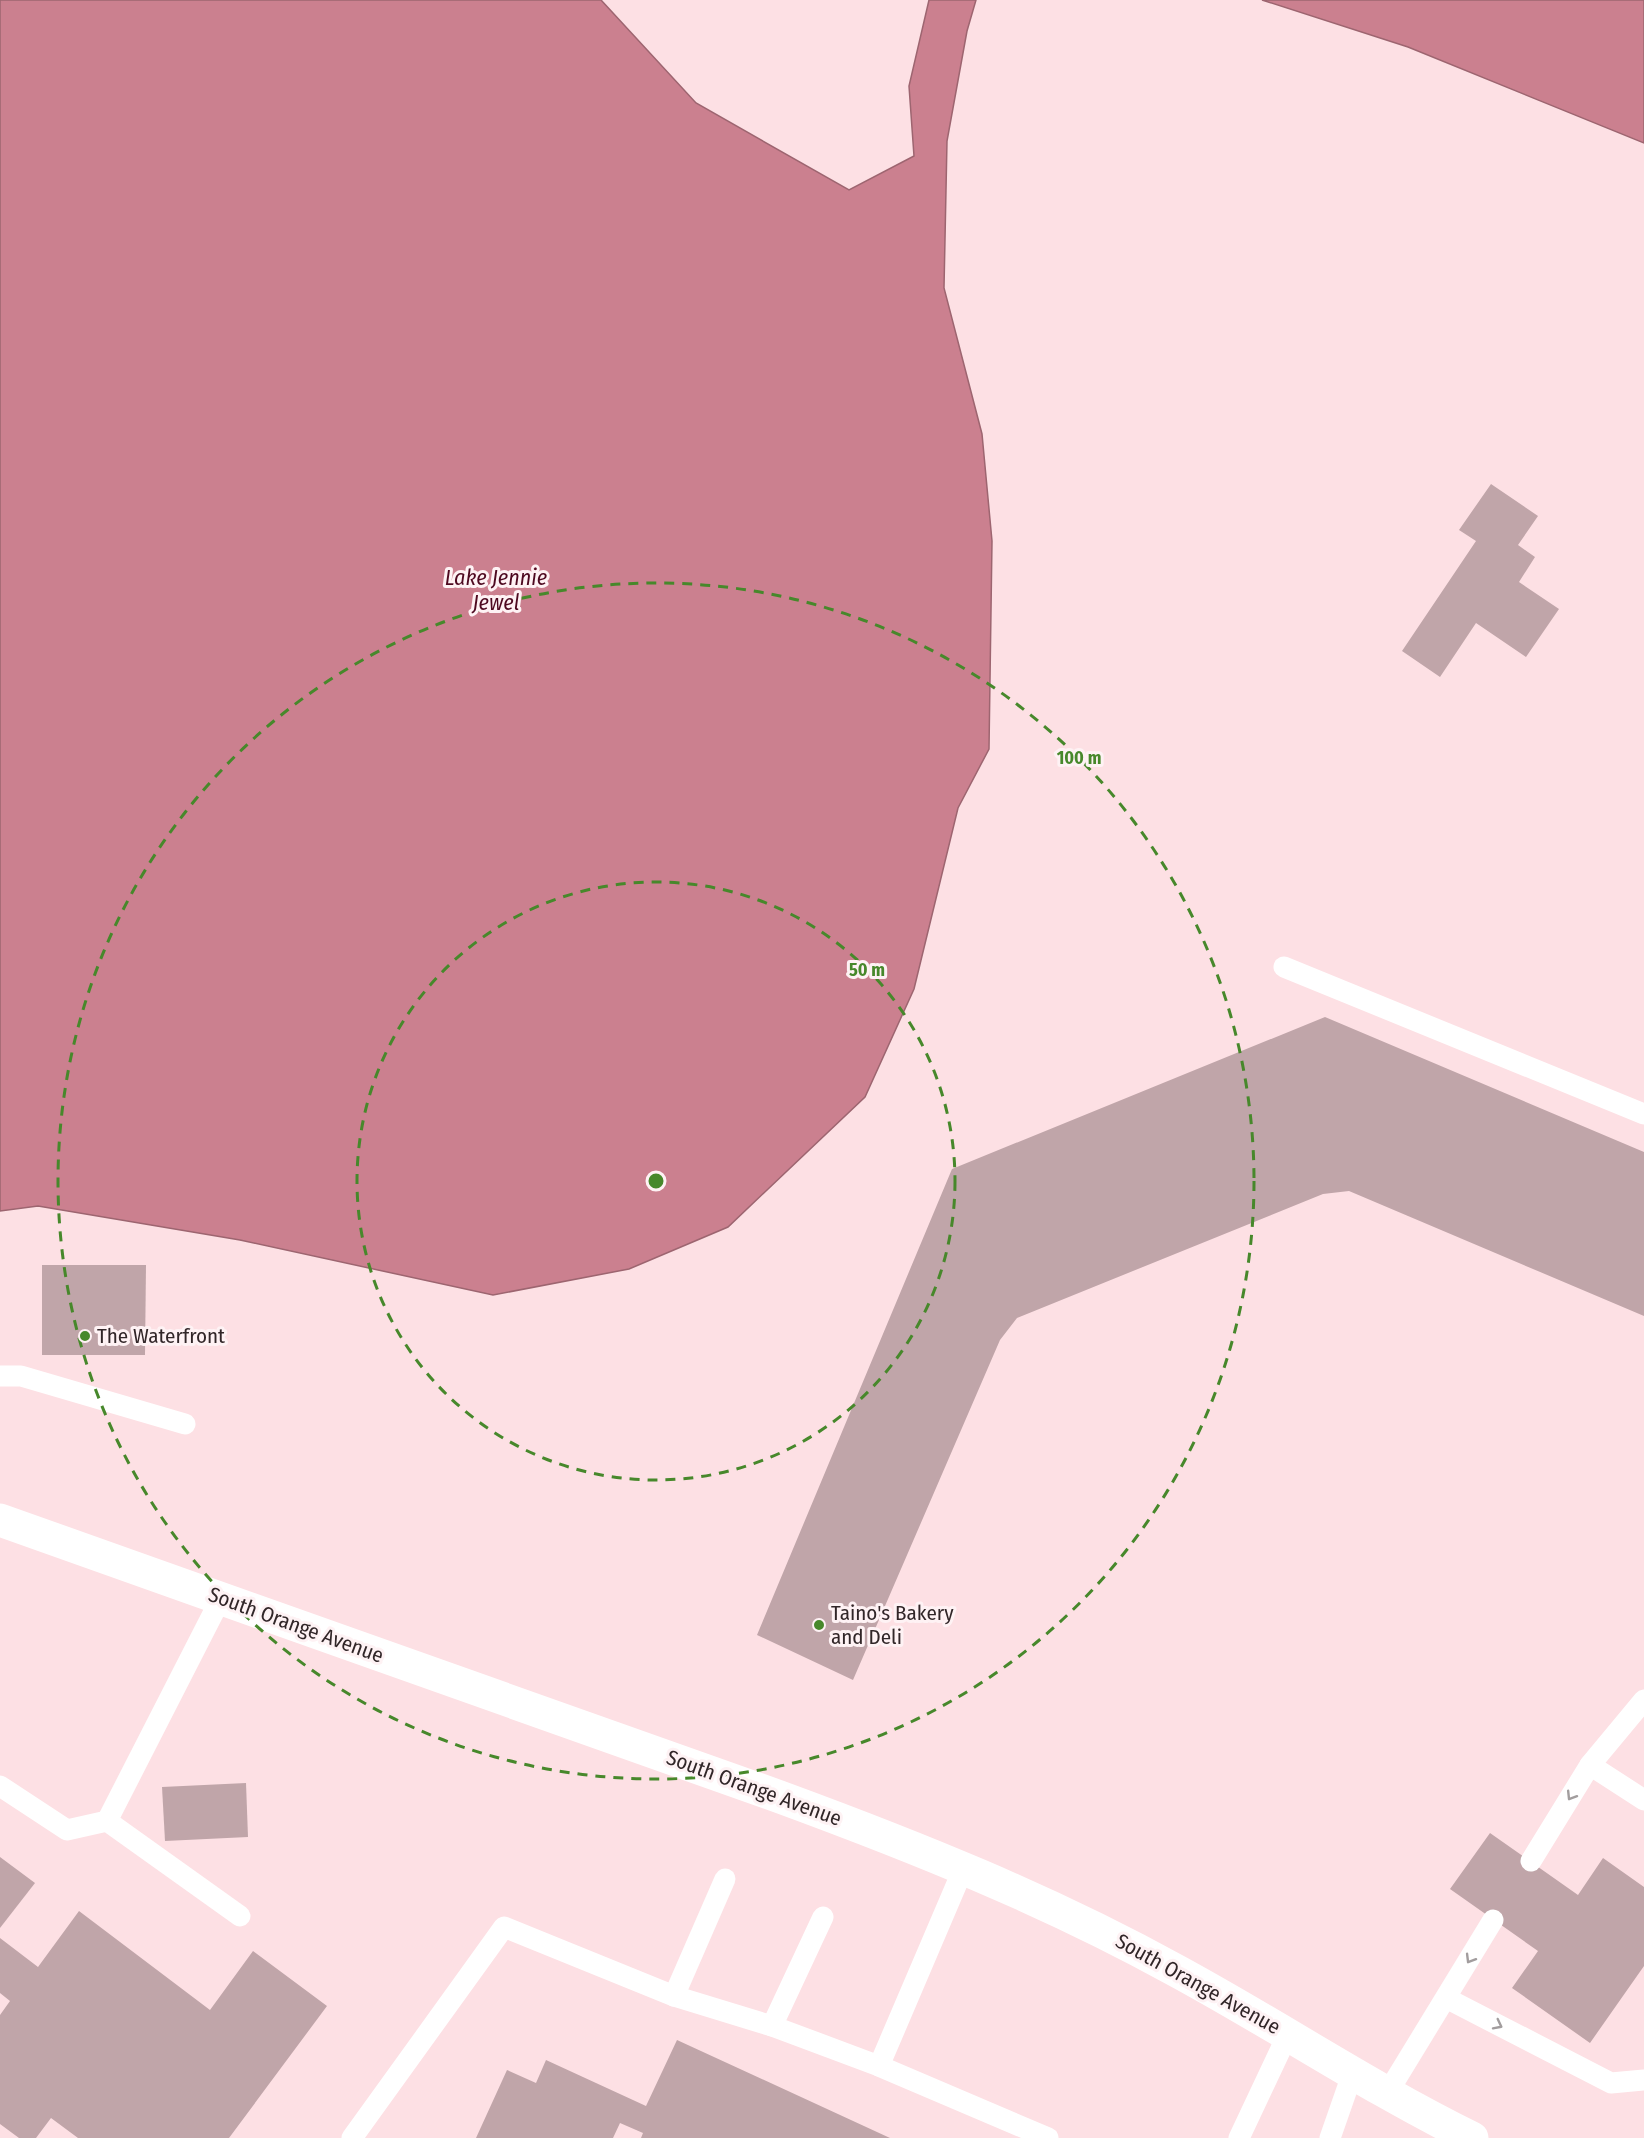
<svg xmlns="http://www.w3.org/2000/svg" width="1644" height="2138" font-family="'Fira Sans Condensed',sans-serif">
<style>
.water{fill:#cb808f;stroke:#9d6570;stroke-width:1.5}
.building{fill:#c0a5a9}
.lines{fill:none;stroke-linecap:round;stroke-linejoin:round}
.lane{stroke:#fff;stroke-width:21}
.primary{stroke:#fff;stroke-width:33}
.oneway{stroke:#a29d9e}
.ring{fill:none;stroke:#47882b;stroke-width:3;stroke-dasharray:10 8}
.poi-dot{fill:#47882b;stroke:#fef2f4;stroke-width:2}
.labels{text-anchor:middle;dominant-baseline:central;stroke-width:6;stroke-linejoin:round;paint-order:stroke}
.poi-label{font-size:21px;fill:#312628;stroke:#fef2f4;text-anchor:start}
.street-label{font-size:21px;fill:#312628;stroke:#fef2f4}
.water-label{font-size:22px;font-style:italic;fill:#4e0920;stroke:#fef2f4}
.centre{fill:#47882b;stroke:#fef2f4;stroke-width:3}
.ring-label{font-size:18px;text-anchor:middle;font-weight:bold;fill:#47882b;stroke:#fef2f4;stroke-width:6;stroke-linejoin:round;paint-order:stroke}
</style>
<rect width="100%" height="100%" fill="#fde0e4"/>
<g class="water">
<polygon points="0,0 601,0 696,103 849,190 914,156 909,86 929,0 976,0 967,31 947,141 944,288 982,434 992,541 989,749 958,808 914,989 865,1097 728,1227 629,1269 493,1295 240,1240 38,1206 0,1211"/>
<polygon points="1262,0 1644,0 1644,143 1408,47"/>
</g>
<g class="building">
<polygon points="1491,484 1538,516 1518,545 1535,557 1519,582 1559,609 1526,657 1476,623 1440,677 1402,651 1476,541 1459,530"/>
<polygon points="1325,1017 1644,1152 1644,1316 1349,1191 1323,1194 1017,1318 1000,1340 853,1680 757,1635 952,1169"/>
<polygon points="42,1265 146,1265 145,1355 42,1355"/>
<polygon points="246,1783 248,1837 165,1841 162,1787"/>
<polygon points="1490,1833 1578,1895 1603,1858 1644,1887 1644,1966 1590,2043 1512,1988 1538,1951 1450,1889"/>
<polygon points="0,1857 35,1883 0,1928"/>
<polygon points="79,1911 210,2010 253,1951 327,2006 229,2138 78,2138 51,2118 36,2138 19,2138 0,2124 0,2015 10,2001 0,1993 0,1938 38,1967"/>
<polygon points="677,2040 890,2138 641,2138 643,2133 620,2123 613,2138 476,2138 507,2070 536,2083 546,2060 646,2106"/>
</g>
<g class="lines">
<g class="lane">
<polyline points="1284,967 1644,1114"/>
<polyline points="0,1376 21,1376 185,1424"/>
<polyline points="221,1598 107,1821 240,1916"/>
<polyline points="1590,1765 1644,1700"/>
<polyline points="0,1786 67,1830 107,1821"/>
<polyline points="1531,1861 1590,1765 1644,1800"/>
<polyline points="674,1996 725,1879"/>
<polyline points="1446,1998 1611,2083 1644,2080"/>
<polyline points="772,2026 823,1917"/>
<polyline points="879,2066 1048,2138"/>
<polyline points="1388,2092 1493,1920"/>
<polyline points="352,2138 504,1927 674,1996 772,2026 879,2066 964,1867"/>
<polyline points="1239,2138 1288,2034"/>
<polyline points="1330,2138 1353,2072"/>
</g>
<path class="primary" d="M0,1520L780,1797C916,1847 1048,1900 1175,1970C1275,2024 1370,2088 1472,2138"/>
</g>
<defs><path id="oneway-chevron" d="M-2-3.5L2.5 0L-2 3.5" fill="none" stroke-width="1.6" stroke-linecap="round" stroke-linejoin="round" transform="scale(1.5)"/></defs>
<g class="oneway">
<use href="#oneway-chevron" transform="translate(1571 1796) rotate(122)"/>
<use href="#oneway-chevron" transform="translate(1470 1959) rotate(121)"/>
<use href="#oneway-chevron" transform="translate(1498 2025) rotate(27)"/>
</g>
<g class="ring">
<circle cx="656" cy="1181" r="299"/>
<circle cx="656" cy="1181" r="598"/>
</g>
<g class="poi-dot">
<circle cx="85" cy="1336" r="6"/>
<circle cx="819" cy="1625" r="6"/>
</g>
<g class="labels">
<g class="poi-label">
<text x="97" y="1336">The Waterfront</text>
<text x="831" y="1613">Taino's Bakery<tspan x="831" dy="24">and Deli</tspan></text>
</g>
<g class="street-label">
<text transform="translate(296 1625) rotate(20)">South Orange Avenue</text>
<text transform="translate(754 1788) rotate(20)">South Orange Avenue</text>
<text transform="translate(1198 1984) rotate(29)">South Orange Avenue</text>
</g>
<g class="water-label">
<text x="496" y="577">Lake Jennie<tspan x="496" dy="25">Jewel</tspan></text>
</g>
</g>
<circle cx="656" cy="1181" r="9" class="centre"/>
<g class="ring-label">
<text x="1079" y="764">100 m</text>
<text x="867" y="976">50 m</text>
</g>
</svg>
